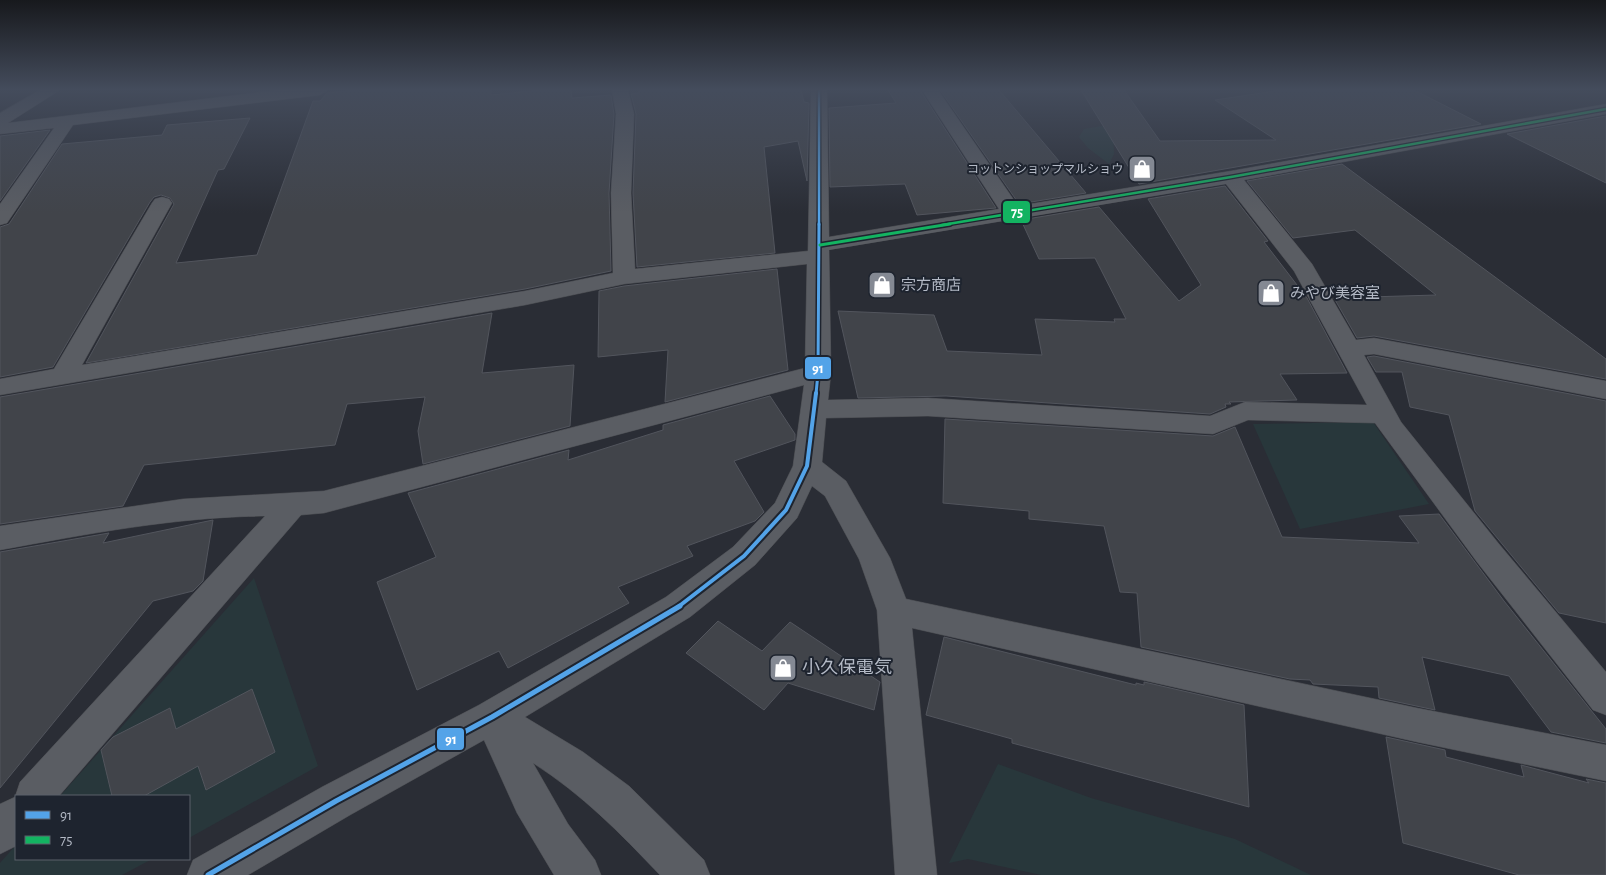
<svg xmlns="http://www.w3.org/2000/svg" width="1606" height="875" font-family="'Alegreya Sans','Noto Sans JP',sans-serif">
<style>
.green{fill:#28373b}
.building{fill:#41444a;stroke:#52555d}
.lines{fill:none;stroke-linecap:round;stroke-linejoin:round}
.minor-casing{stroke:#484a4f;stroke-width:1}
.minor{fill:#5a5d63;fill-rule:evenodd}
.bus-1-far3-casing{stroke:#1e242f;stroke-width:5}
.bus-1-far2-casing{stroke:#1e242f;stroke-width:6}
.bus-1-far1-casing{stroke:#1e242f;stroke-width:8}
.bus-1-casing{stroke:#1e242f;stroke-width:9}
.bus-2-far1-casing{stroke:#1e242f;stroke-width:5}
.bus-2-casing{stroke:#1e242f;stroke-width:6}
.bus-1-far3{stroke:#53a3e8;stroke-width:2.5}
.bus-1-far2{stroke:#53a3e8;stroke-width:3}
.bus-1-far1{stroke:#53a3e8;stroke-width:4}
.bus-1{stroke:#53a3e8;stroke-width:5}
.bus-2-far1{stroke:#13b361;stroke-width:2.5}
.bus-2{stroke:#13b361;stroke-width:3}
.labels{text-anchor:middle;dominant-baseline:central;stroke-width:4;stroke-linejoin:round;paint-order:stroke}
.far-poi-label{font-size:12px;fill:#b4bac6;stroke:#1e242f;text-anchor:end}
.poi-label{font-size:15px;fill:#b4bac6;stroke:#1e242f;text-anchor:start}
.near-poi-label{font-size:18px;fill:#b4bac6;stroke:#1e242f;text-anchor:start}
.line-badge{stroke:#1e242f;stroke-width:2}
.badge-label{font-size:14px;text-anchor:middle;font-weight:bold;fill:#fff}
</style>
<rect width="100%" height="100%" fill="#2a2d35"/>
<g class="green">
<polygon points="1113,124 1114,154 1109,164 1088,148 1079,137 1084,129"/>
<polygon points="1373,422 1429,504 1300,529 1253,424"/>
<polygon points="254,578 318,766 189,838 189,796 60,796"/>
<polygon points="998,764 1091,798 1235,839 1311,875 1041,875 968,859 949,863"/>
<polygon points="16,845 16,859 152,859 122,875 0,875 0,863"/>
</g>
<g class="building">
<polygon points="357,90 491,90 491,95 541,90 571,90 572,98 611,95 614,114 609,193 611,271 525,289 86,363 174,204 170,198 161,195 154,197 150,202 53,367 0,377 0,227 9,224 62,144 162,135 167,125 250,118 224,169 218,170 176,263 257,255 313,101 320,101 327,93"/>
<polygon points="639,90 801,90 804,102 809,103 807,181 798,141 764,147 775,253 637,267 633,193 636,114 631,94 639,93"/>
<polygon points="888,90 920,90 996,208 917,215 905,184 830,187 829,108 896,103"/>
<polygon points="940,90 999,90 1086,193 1019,204"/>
<polygon points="1081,90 1124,90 1160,141 1276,140 1215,100 1282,90 1414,90 1481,124 1139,184"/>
<polygon points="1606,116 1606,183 1507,134"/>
<polygon points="50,130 0,201 0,136"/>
<polygon points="1342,164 1606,359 1606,379 1374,336 1357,338 1334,298 1436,295 1355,230 1293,238 1247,181"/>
<polygon points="1225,186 1268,241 1264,242 1307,298 1347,373 1280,374 1297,400 1229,402 1231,404 1225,404 1226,407 1210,414 946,396 858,398 838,311 934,315 947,351 1042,355 1035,319 1115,322 1114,319 1126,319 1095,258 1039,259 1021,220 1099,207 1179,301 1201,285 1148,199"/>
<polygon points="777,269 788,370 665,402 668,350 598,357 599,291 624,286"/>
<polygon points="492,313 482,373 574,365 570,426 423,464 418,431 425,397 347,404 335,445 144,465 123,506 0,524 0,397"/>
<polygon points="1374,356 1606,401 1606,623 1559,613 1475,511 1449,415 1410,407 1402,372 1376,372 1367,357"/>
<polygon points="770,396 795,434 795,440 734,461 764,512 755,521 687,546 693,556 618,587 629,603 508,668 499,651 417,690 377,582 436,557 408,493 569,450 568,460 663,430 663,425"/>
<polygon points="945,419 1213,436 1235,427 1282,537 1419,543 1399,516 1439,514 1504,601 1606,729 1606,743 1551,732 1509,676 1422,657 1435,710 1379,698 1378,687 1313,684 1310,680 1290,679 1141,647 1137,593 1120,592 1104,526 1029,519 1029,511 943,503"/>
<polygon points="213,520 203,581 193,591 153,601 0,788 0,552 109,533 103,543"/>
<polygon points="718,621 762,651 790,622 880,682 874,710 788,683 764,710 686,653"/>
<polygon points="944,637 1136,685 1136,683 1144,685 1144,682 1244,705 1249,807 1012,743 1012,739 926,715"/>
<polygon points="252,689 275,752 206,790 198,766 144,796 112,796 101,750 113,737 170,708 176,729"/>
<polygon points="1386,737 1445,750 1446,757 1524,777 1521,765 1589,783 1586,779 1606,783 1606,875 1519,875 1403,843"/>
</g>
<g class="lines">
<defs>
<g id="minor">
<polygon points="40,90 60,90 8,123 278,90 328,90 320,95 73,125 7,223 0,225 0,204 54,128 0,134 0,113"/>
<path d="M612,90H628L634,114L631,193L635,269L808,251L811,90H827L829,237L999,209L922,90H938L1018,206L1231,171L1606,104V114L1244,180L1312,264L1356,340L1374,338L1606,381V399L1374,354L1364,355L1401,422L1499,544L1606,672V715L1593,710L1477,562L1375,423L1248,420L1213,434L928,416L826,418L822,462L846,481L890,558L906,599L1417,708L1606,745V781L1417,742L912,628L937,875H895L877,610L859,559L825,496L812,486L797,518L755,565L690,617L525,717L583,752L629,786L704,860L710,875H660C619,832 583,795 533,763L568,824L595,860L601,875H554L517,813L484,740L350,815L248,875H187L193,860L322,787L479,705L666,597L733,547L775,503L793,466L804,385L324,513L301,515L59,796H16V846L0,854V804L15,797L20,782L265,516C176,517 87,534 0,550V526L183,499L324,491L805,368L807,264L624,284L525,305L0,395V379L54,369L152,203L155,199L162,197L169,199L172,203L82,365L525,291L613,273L611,193L616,114ZM1226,184L1294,271L1367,405L1245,402L1210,416L928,398L828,400L831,373L829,250Z"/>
</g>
</defs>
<use href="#minor" class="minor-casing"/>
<use href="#minor" class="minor"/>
<defs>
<polyline id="bus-1-far3" points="819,225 819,90"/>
<polyline id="bus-1-far2" points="816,394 818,373 819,224"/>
<polyline id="bus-1-far1" points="678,607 744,556 786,510 807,466 816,393"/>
<polyline id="bus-1" points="208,875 336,801 492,717 680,606"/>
<polyline id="bus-2-far1" points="942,225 1231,177 1606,109"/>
<polyline id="bus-2" points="820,245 950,224"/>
</defs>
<use href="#bus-1-far3" class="bus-1-far3-casing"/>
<use href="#bus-1-far2" class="bus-1-far2-casing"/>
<use href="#bus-1-far1" class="bus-1-far1-casing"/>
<use href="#bus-1" class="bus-1-casing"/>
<use href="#bus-2-far1" class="bus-2-far1-casing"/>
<use href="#bus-2" class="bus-2-casing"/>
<use href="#bus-1-far3" class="bus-1-far3"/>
<use href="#bus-1-far2" class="bus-1-far2"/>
<use href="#bus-1-far1" class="bus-1-far1"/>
<use href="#bus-1" class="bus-1"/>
<use href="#bus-2-far1" class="bus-2-far1"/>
<use href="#bus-2" class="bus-2"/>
</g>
<linearGradient id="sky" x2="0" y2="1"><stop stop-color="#17191d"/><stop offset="0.42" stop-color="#444c5c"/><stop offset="1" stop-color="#444c5c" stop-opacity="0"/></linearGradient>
<rect width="1606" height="213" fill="url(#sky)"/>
<defs>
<symbol id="shop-square" viewBox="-11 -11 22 22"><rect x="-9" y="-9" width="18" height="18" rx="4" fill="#848993" stroke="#1e242f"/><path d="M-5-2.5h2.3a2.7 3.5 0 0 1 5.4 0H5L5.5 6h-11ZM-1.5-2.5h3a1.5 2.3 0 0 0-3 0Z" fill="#fff"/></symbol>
</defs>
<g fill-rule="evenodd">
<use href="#shop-square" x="1126" y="153" width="32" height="32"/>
<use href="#shop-square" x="866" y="269" width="32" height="32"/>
<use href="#shop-square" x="1255" y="277" width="32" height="32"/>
<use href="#shop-square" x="767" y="652" width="32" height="32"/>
</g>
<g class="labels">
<g class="far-poi-label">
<text x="1123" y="169">コットンショップマルショウ</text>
</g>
<g class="poi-label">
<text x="901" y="285">宗方商店</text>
<text x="1290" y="293">みやび美容室</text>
</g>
<g class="near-poi-label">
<text x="802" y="668">小久保電気</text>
</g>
</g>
<g class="line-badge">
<rect x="1002" y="200" width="29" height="24" rx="5" fill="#13b361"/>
<rect x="804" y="356" width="28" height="24" rx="5" fill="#53a3e8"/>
<rect x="436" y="727" width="29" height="24" rx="5" fill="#53a3e8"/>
</g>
<g class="badge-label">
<text x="1017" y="217">75</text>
<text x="818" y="373">91</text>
<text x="451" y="744">91</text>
</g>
<rect x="15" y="795" width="175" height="65" fill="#1e242f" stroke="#5a606b"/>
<rect x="25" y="811" width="25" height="8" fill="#53a3e8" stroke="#5a606b"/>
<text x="60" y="820" font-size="15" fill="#b4bac6">91</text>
<rect x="25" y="836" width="25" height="8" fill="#13b361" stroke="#5a606b"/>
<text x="60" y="845" font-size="15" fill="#b4bac6">75</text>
</svg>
